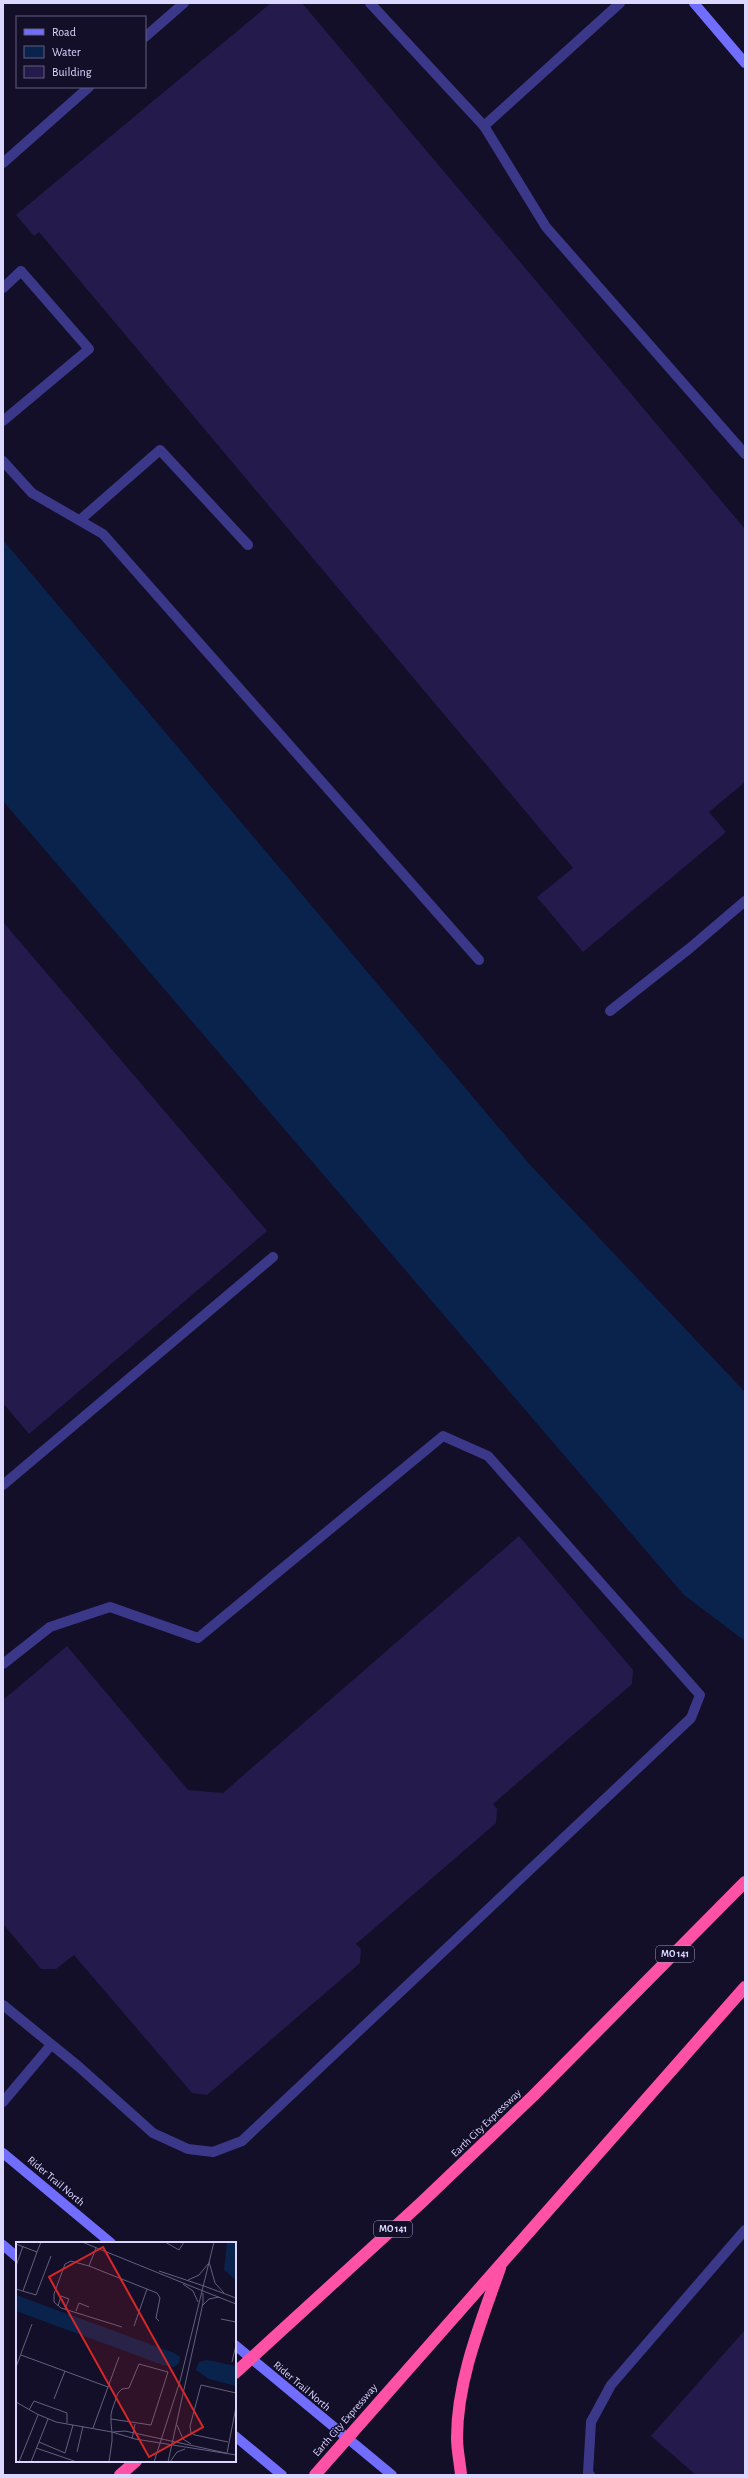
<svg xmlns="http://www.w3.org/2000/svg" width="748" height="2478" font-family="'Alegreya Sans',sans-serif">
<style>
.water{fill:#0a234d}
.building{fill:#241a4b}
.lines{fill:none;stroke-linecap:round;stroke-linejoin:round}
.lane{stroke:#3b388a;stroke-width:10}
.secondary{stroke:#716eff;stroke-width:10}
.highway{stroke:#ff52a6;stroke-width:12}
.labels{text-anchor:middle;dominant-baseline:central;stroke-width:3;stroke-linejoin:round;paint-order:stroke}
.shield{fill:#130f29;stroke:#a09bbf;stroke-width:1}
.shield-label{font-size:10px;font-weight:bold;fill:#dcd7ff}
.street-label{font-size:11px;fill:#dcd7ff;stroke:#130f29}
.inset-road{fill:none;stroke:#635f7f;stroke-width:1}
.view{fill:#d62828;fill-opacity:0.15;stroke:#d62828;stroke-width:2}
.inset-edge{fill:none;stroke:#dcd7ff;stroke-width:2}
</style>
<rect width="100%" height="100%" fill="#130f29"/>
<polygon class="water" points="3,540 531,1166 745,1392 745,1641 684,1595 3,801"/>
<g class="building">
<polygon points="271,3 302,3 745,529 745,782 709,812 726,832 583,952 537,897 573,868 39,232 34,236 16,215"/>
<polygon points="3,922 267,1231 29,1434 3,1403"/>
<polygon points="519,1536 633,1670 632,1684 493,1804 497,1809 496,1823 356,1944 361,1949 360,1963 207,2095 192,2093 74,1955 56,1969 41,1969 3,1924 3,1700 67,1646 188,1790 223,1793"/>
<polygon points="745,2330 745,2475 696,2475 651,2436"/>
</g>
<g class="lines">
<g class="lane">
<polyline points="370,3 484,126 620,3"/>
<polyline points="145,37 184,3"/>
<polyline points="484,126 546,227 745,454"/>
<polyline points="3,163 89,87"/>
<polyline points="3,288 21,271 89,349 3,421"/>
<polyline points="3,461 32,493 103,534 479,960"/>
<polyline points="80,520 160,450 248,545"/>
<polyline points="610,1011 690,948 745,901"/>
<polyline points="3,1485 273,1257"/>
<polyline points="3,1664 50,1627 110,1607 198,1638 443,1436 488,1456 700,1695 691,1718 242,2141 213,2152 188,2149 153,2133 78,2066 3,2005"/>
<polyline points="3,2102 51,2045"/>
<polyline points="590,2475 588,2473 591,2422 611,2385 745,2230"/>
</g>
<g class="secondary">
<polyline points="694,3 745,63"/>
<polyline points="3,2153 111,2243"/>
<polyline points="3,2245 17,2257"/>
<polyline points="235,2345 392,2475"/>
<polyline points="235,2436 282,2475"/>
</g>
<g class="highway">
<polyline points="235,2373 421,2203 533,2096 745,1882"/>
<polyline points="120,2475 136,2461"/>
<polyline points="315,2475 745,1987"/>
<path d="M461,2475C460,2463 457,2450 457,2438C457,2380 481,2322 500,2268"/>
</g>
</g>
<g class="labels">
<g class="shield">
<rect x="656" y="1946" width="38" height="16" rx="3"/>
<rect x="374" y="2221" width="38" height="16" rx="3"/>
</g>
<g class="shield-label">
<text x="675" y="1954">MO 141</text>
<text x="393" y="2229">MO 141</text>
</g>
<g class="street-label">
<text transform="translate(486 2123) rotate(-44)">Earth City Expressway</text>
<text transform="translate(56 2181) rotate(40)">Rider Trail North</text>
<text transform="translate(302 2386) rotate(40)">Rider Trail North</text>
<text transform="translate(345 2420) rotate(-49)">Earth City Expressway</text>
</g>
</g>
<g transform="translate(16 2242)">
<rect width="220" height="220" fill="#130f29"/>
<path d="M211,0H220V38L208,28ZM0,53L158,111L164,115L163,121L158,125L147,123L0,69ZM191,118L220,124V144L193,137L180,128L183,120Z" fill="#0a234d"/>
<path class="inset-road" d="M66,0L187,49M149,0L163,8L168,0M0,2L21,10L25,0M80,6L73,24L55,19L49,22L38,52V60L45,66L106,85M193,20L199,41L208,51M0,24L7,4M73,24L141,51L144,56L140,76L143,79M143,29L188,44M172,38L183,33L192,22M167,42L177,49L182,60M188,44L220,56M0,47L20,53L35,14M7,49L21,10M187,49L220,62M42,64L45,54L53,57L49,67M186,64L193,57L203,55M60,69L63,61L73,65M205,77L220,80M118,84L131,47M5,113L92,145M216,120L220,103M0,125L16,82M38,157L49,129M0,160L21,172L40,180L96,190L119,197L220,213M13,168L18,159L51,171V181M161,183L167,197L175,202M77,186L103,115M97,190L109,189L210,211M116,197L119,182M23,200L49,211L57,183M212,200L179,193L175,191L174,184L185,143L220,151M20,206L61,220M61,210L67,184M211,211L220,165M3,220L22,173M15,220L32,177M93,220L96,199V190L95,181V173L96,168L102,151L106,147L113,146L123,122L152,130L135,183L95,177M138,220L164,139L198,0M152,220L187,61V51M154,220L161,210L169,207"/>
<path class="view" d="M87,5L187,185L133,215L33,35Z"/>
<rect width="220" height="220" class="inset-edge"/>
</g>
<rect width="748" height="2478" fill="none" stroke="#dcd7ff" stroke-width="8"/>
<rect x="16" y="16" width="130" height="72" fill="#130f29" stroke="#635f7f"/>
<rect x="24" y="29" width="20" height="6" fill="#716eff" stroke="#635f7f"/>
<text x="52" y="36" font-size="12" fill="#dcd7ff">Road</text>
<rect x="24" y="46" width="20" height="12" fill="#0a234d" stroke="#635f7f"/>
<text x="52" y="56" font-size="12" fill="#dcd7ff">Water</text>
<rect x="24" y="66" width="20" height="12" fill="#241a4b" stroke="#635f7f"/>
<text x="52" y="76" font-size="12" fill="#dcd7ff">Building</text>
</svg>
